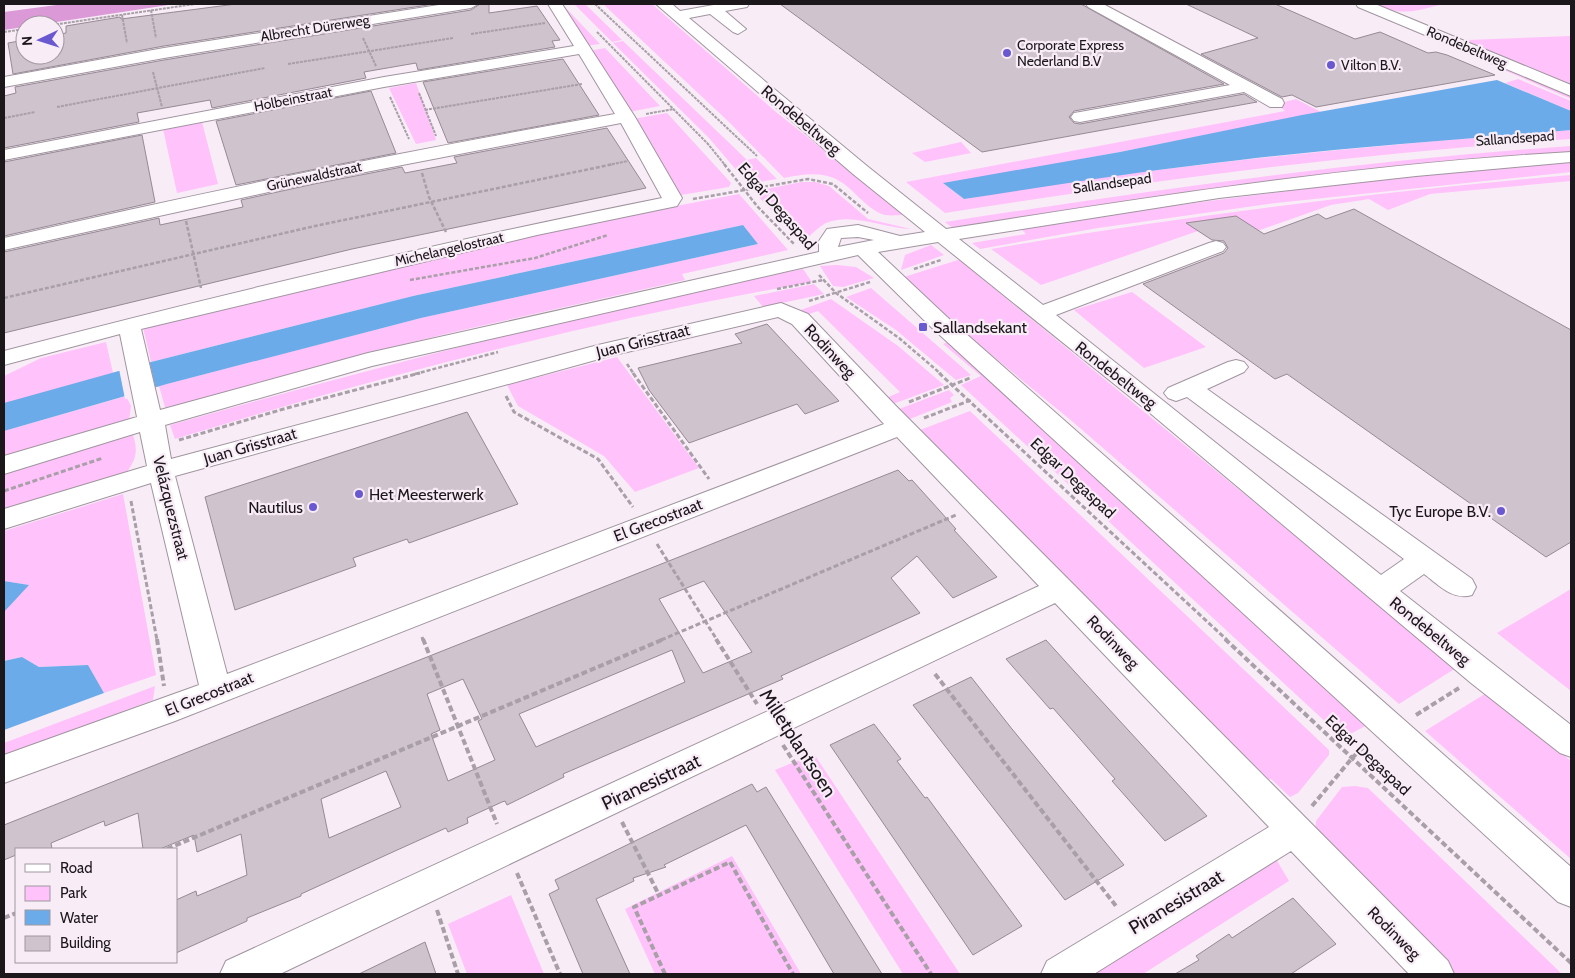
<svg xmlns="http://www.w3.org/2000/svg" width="1575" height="978" font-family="Cabin,sans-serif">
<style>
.green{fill:#ffc2fa}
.forest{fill:#db99d7}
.water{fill:#6babe9}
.pier{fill:#f8ecf7}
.building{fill:#cfc3cd;stroke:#968a94;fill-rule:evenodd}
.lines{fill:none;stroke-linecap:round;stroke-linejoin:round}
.minor-casing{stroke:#a0959f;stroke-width:2}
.path-far3{stroke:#a89fa8;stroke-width:2;stroke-dasharray:3 1;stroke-linecap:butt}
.path-far2{stroke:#a89fa8;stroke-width:2.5;stroke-dasharray:4 2;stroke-linecap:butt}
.path-far1{stroke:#a89fa8;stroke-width:3;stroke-dasharray:5 2.5;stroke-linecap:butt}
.path{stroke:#a89fa8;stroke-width:4;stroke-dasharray:6 3;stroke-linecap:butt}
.minor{fill:#fff;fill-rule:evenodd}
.poi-dot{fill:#6a58d1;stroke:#f8ecf7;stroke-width:2}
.labels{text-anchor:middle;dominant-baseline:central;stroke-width:4.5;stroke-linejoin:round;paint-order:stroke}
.far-street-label{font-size:14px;fill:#1b171b;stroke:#f8ecf7}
.far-poi-label{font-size:14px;fill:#1b171b;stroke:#f8ecf7;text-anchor:start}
.street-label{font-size:16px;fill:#1b171b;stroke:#f8ecf7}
.poi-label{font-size:16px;fill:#1b171b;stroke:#f8ecf7;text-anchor:start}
.near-street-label{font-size:19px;fill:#1b171b;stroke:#f8ecf7}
</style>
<rect width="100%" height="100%" fill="#f8ecf7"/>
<g class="green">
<polygon points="559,4 562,4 600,44 586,46"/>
<polygon points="574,4 585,4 622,40 612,42"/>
<path d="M603,4H652L776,112L905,215C899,215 891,216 885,215C864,209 852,184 831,177C815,172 799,175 784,178L730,123Z"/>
<path d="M1372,4H1443C1413,12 1402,16 1372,4Z"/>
<polygon points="1404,27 1415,30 1571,96 1571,99"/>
<polygon points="1571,36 1571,88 1466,42 1468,40"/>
<polygon points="623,41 747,160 756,158 777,179 753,183 748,178 744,179 709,138 613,43"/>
<polygon points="605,48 660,106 629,112 589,51"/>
<polygon points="1518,79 1571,101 1571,111 1505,83"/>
<polygon points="416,83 436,140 416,144 389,88"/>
<path d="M1296,99L1321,112L1120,152L944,184L964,199C1165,164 1368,146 1571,130V139C1361,153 1153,180 945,213L906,182L1285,111L1277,104Z"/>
<polygon points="667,113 731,183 729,187 681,195 633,119"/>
<polygon points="202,122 218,184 177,193 163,129"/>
<polygon points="961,142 971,153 925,162 912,153"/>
<path d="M1571,146V152C1364,167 1158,194 953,228L945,222C1153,190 1361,160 1571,146Z"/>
<path d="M1571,161V172L1276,203L1098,228L980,249L972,243L1026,234L1020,228C1204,200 1387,177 1571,161Z"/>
<path d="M1571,175V181L1430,194L1388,210L1369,199L1331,205L1254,232L1233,219L1041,285L991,249C1184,216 1377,192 1571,175Z"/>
<path d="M802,182H815L829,186L868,219L911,229C885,228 851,212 826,223C818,227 809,237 802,243L757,195L761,190Z"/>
<polygon points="739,194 788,250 682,274 685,280 454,332 360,355 166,411 159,386 421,318 758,244 743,225 413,296 151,362 143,327 529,234"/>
<polygon points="931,245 944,255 901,270 905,255"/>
<polygon points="958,260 962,262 1456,668 1399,704 1073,422 967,335 904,277"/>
<polygon points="837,265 856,267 874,278 843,287 833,286 820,266"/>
<path d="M803,269L812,282C597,320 383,375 175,439L170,425C379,366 590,311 803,269Z"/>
<polygon points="814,284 824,294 763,307 754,296"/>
<polygon points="871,288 971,375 956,380 896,330 846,297"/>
<polygon points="1132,292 1206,347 1144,368 1074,310"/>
<polygon points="831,299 898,346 944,385 893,404 886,398 900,392 818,311 803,316 798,311"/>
<polygon points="106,342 113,373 4,404 4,376 41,358"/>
<polygon points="948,342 1369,724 1343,738 961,385 981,376 943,344"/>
<polygon points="617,357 699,468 635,492 604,456 518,406 507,385"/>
<polygon points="949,390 954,395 950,398 952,402 910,419 899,409"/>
<polygon points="126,396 131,406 129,421 4,457 4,431"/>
<polygon points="970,411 1329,750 1329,755 1298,793 1290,797 1271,779 1264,782 920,430"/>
<path d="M133,435C139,454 135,461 124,476L4,512V474Z"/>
<polygon points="123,494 156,675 104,693 88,665 39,667 22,657 4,661 4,612 28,585 4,581 4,531"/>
<polygon points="1571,589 1571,691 1497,633"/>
<polygon points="155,686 153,700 4,757 4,743"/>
<polygon points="1488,692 1571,761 1571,859 1425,731"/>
<polygon points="814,754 960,974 903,974 775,770"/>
<polygon points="1355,786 1368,788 1562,974 1453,974 1315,832 1316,821 1342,787"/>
<polygon points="732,856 801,974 655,974 625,909"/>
<polygon points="1276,859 1289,881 1143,974 1092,974"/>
<polygon points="511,895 544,974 467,974 448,924"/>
</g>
<polygon class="forest" points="64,4 175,4 4,30 4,12"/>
<g class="water">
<path d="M1497,80L1571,111V130C1461,139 1350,147 1240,160C1148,170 1056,185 964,199L943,183L1120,152L1302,115Z"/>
<polygon points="743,225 758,244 421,318 167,384 4,431 4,403 151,362 413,296"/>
<polygon points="4,581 29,585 4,612"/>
<polygon points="22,657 39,667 88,665 104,693 4,730 4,661"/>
</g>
<polygon class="pier" points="149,360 156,390 125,399 119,369"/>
<g class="building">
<polygon points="236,4 434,4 164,46 13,74 8,43 25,40 25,55 55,55 55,35 66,33 66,26 120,17 121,19"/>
<polygon points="480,4 489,4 489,13 537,6 560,40 552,41 555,47 418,70 416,63 364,72 366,78 212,108 210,100 137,113 139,122 4,148 4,96 16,93 15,87 164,60 471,10"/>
<polygon points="780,4 1081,4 1224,84 1074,111 1069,117 1074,123 1080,124 1244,94 1257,102 982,152"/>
<polygon points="1186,4 1275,4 1355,39 1380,32 1428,53 1436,52 1447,55 1495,75 1316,107 1292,95 1282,97 1201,54 1258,38"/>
<polygon points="563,59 599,115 448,143 423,82"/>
<polygon points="371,91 396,153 236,185 216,121"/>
<polygon points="607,128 646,188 352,249 4,333 4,252 159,218 160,225 243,207 241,200 314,184 402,167 405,173 457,163 454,157"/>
<polygon points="142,135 155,202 4,236 4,162"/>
<polygon points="1354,209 1571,330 1571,542 1546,557 1287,374 1275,379 1143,284 1224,253 1228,248 1224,241 1212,240 1186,223 1236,216 1264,234 1318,214 1326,219"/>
<polygon points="767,324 839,401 805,414 797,404 689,443 649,390 638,368 742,343 735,334"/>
<polygon points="467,412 518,504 409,543 407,539 353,558 356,566 235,610 205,497"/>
<path d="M898,470L909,481L912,480L939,510L956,529L954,530L997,577L953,598L917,556L891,578L920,613L781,676L783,679L563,774L564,777L507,805L505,801L502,802L467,818L468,823L448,832L446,828L395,851L301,894V896L247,918V921L176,953V900L196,891L197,896L247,875L241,834L197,852L194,835L160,849H143L138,813L105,826L104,821L51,843L52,849H16V855L4,860V825ZM704,581L752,652L703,673L659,599ZM672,650L685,682L536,747L519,714ZM463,679L482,719L478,721L495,760L448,781L431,734L440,730L427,694ZM386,771L401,807L329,838L321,799Z"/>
<polygon points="1046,640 1074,671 1207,816 1165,841 1112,781 1115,779 1053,708 1050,709 1006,659"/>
<polygon points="971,677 1012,729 1124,865 1065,900 913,705"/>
<polygon points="874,724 901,759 897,761 925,798 927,797 1022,926 973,955 830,745"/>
<polygon points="752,784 757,792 766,787 882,974 834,974 746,825 664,865 666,867 633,878 634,881 596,899 630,974 583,974 549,894 559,889 555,880"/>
<polygon points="1293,898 1336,944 1291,974 1175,974 1199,960 1196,956 1229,934 1232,938"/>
<polygon points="425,942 436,974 359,974"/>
</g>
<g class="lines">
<defs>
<g id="minor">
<polygon points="445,4 478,4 471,8 164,58 4,87 4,77 164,48"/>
<path d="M548,4H562L635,117L682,198L677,206L537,235L141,329L160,410L368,353L819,252V241L827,229L858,225L900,236L925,232L853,174L656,4H672L680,11L719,4H749L747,7L725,11L746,29L738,34L733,32L710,14L689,18L867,166L946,229C1154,196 1361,164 1571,152V162L1416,176L1219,198L959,239L1043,305L1209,243L1216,241L1223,243L1226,247L1223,251L1056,315L1381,575L1404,559L1187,397L1176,401L1168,398L1164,393L1168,388L1228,362L1236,360L1244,362L1248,367L1244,372L1207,389L1472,579L1476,587L1472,595C1453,601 1439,585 1424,574L1400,591L1571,725V757L1560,753L1471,683L1144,408L938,242L878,252L947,317L1571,867V907L1558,902L931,327L858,255L372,366L165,425L171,459L598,345L781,303L808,314L894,404L1448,961L1454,974H1409L1291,851L1094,974H1041L1047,961L1269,827L1055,603L280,974H220L226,961L1039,586L897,437L175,721L4,783V755L199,685L151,483L4,529V509L147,466L140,432L4,474V456L137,417L120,334L4,365V351C222,294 441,242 662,198L621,123L314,182L4,250V238C207,191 410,150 615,114L579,54L384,87L4,160V150L384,77L574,46ZM858,237L874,240L838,247L841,238ZM778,317L792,324L884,424L227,674L175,476L610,356Z"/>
<polygon points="1086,4 1103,4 1282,99 1284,103 1282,107 1270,107 1244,92 1080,122 1074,121 1071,117 1074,113 1080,112 1230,85 1088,7"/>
<polygon points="1356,4 1375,4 1571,85 1571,96 1358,7"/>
</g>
</defs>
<use href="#minor" class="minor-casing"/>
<g class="path-far3">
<polyline points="595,4 757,156"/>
<polyline points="151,10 156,38"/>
<polyline points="122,15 127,43"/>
<polyline points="52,25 195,4"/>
<polyline points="4,32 25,29"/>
<polyline points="597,32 708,144 725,165"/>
<polyline points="471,34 545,23"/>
<polyline points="363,38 376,66"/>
<polyline points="288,64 453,38"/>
<polyline points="153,72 162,107"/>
<polyline points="419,93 436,136"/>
<polyline points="390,97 409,139"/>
<polyline points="57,107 265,68"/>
<polyline points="425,110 582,84"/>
<polyline points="646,114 674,109"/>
<polyline points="4,118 35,112"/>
<polyline points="608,165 628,161"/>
</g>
<g class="path-far2">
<polyline points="724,164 757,206 795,245"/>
<polyline points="422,173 429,197 446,232"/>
<polyline points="693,199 808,179 833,184 868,213"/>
<polyline points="186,221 201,288"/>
<polyline points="914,269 941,260"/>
<polyline points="819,275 836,293 899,338 941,374"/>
<polyline points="410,280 535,258 608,235"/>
<polyline points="777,289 823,280"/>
<polyline points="4,298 315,226 614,164"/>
<polyline points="809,301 870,282"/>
<polyline points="627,364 634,374"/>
<polyline points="415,374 498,352"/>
</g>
<g class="path-far1">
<polyline points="633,373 709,479"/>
<polyline points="939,373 1227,640"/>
<polyline points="506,396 514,412 598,459 633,507"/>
<polyline points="909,402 970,378"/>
<polyline points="924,418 971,400"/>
<polyline points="179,440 287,408 420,373"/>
<polyline points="4,491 103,458"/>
<polyline points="131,501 157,640"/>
<polyline points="657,544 717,640"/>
<polyline points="422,637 423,640"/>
<polyline points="661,640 956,515"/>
</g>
<g class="path">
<polyline points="157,639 164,686"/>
<polyline points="423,639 497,824"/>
<polyline points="716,639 757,704"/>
<polyline points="1225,639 1571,963"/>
<polyline points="935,674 1116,906"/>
<polyline points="1416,715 1459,688"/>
<polyline points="783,745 931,974"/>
<polyline points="1312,806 1353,757 1367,744"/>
<polyline points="622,822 659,895"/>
<polyline points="167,849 664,639"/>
<polyline points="517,873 560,974"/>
<polyline points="437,910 458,974"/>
<polyline points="4,918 16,913"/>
<polyline points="665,974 634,907 730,862 793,974"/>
</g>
<use href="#minor" class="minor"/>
</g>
<g class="poi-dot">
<circle cx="1007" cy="53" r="5"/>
<circle cx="1331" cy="65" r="5"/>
<rect x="918" y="322" width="10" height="10" rx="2.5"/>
<circle cx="359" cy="494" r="5"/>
<circle cx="313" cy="507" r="5"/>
<circle cx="1501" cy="511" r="5"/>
</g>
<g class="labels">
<g class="far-street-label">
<text transform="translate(315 28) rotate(-9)">Albrecht Dürerweg</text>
<text transform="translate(1467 47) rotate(23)">Rondebeltweg</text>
<text transform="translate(293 99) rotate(-11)">Holbeinstraat</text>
<text transform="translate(1515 138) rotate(-4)">Sallandsepad</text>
<text transform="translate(314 176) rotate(-12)">Grünewaldstraat</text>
<text transform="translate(1112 183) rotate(-8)">Sallandsepad</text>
<text transform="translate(449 249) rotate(-13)">Michelangelostraat</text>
</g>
<g class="far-poi-label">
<text x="1017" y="45">Corporate Express<tspan x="1017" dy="16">Nederland B.V</tspan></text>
<text x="1341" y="65">Vilton B.V.</text>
</g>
<g class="street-label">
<text transform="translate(801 120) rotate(40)">Rondebeltweg</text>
<text transform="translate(777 206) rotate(49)">Edgar Degaspad</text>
<text transform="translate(643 341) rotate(-14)">Juan Grisstraat</text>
<text transform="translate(830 351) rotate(47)">Rodinweg</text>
<text transform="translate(1116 375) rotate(38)">Rondebeltweg</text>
<text transform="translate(250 446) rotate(-16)">Juan Grisstraat</text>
<text transform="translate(1073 478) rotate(43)">Edgar Degaspad</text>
<text transform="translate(171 508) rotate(76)">Velázquezstraat</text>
<text transform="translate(658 520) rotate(-21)">El Grecostraat</text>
<text transform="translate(1430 631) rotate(39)">Rondebeltweg</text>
<text transform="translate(1113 642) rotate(46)">Rodinweg</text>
<text transform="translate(209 694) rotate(-22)">El Grecostraat</text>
<text transform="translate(1368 755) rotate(43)">Edgar Degaspad</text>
<text transform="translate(1394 933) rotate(45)">Rodinweg</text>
</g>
<g class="poi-label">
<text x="933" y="327">Sallandsekant</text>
<text x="369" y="494">Het Meesterwerk</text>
<text x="303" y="507" text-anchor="end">Nautilus</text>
<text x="1491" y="511" text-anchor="end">Tyc Europe B.V.</text>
</g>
<g class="near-street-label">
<text transform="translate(798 743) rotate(57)">Milletplantsoen</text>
<text transform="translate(651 782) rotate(-25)">Piranesistraat</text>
<text transform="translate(1176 902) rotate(-31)">Piranesistraat</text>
</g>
</g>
<rect width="1575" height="978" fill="none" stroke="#1b171b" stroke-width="10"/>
<rect x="15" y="848" width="162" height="115" fill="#f8ecf7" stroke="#a0979f"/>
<rect x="25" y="864" width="25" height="8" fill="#ffffff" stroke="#a0979f"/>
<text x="60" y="873" font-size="15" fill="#1b171b">Road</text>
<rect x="25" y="886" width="25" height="15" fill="#ffc2fa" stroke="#a0979f"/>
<text x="60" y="898" font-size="15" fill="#1b171b">Park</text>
<rect x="25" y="910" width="25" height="15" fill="#6babe9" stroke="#a0979f"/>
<text x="60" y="923" font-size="15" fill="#1b171b">Water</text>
<rect x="25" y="936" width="25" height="15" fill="#cfc3cd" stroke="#a0979f"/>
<text x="60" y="948" font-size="15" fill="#1b171b">Building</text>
<g transform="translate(40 40) rotate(266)"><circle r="24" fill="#f8ecf7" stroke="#a0979f"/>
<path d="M0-4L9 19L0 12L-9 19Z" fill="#6a58d1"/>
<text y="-8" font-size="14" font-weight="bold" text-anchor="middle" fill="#1b171b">N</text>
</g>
</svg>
